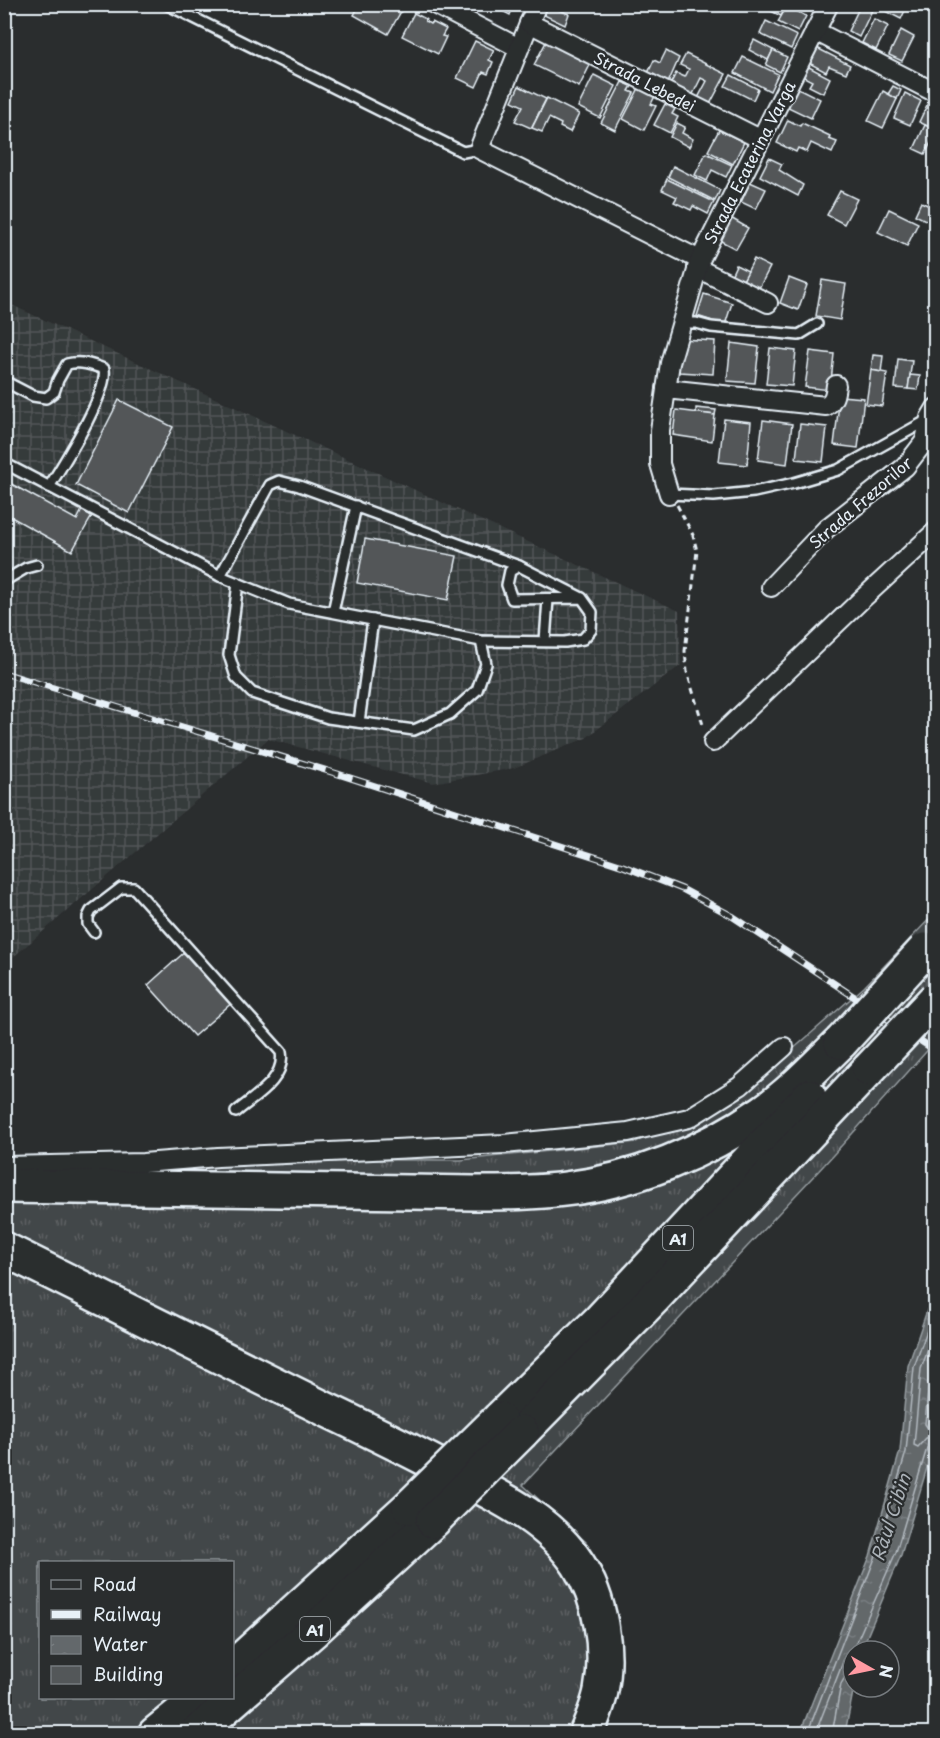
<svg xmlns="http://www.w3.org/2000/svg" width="940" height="1738" font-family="'Playpen Sans',sans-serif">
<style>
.industrial{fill:url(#industrial-grid)}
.grass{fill:url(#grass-tufts);stroke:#959ca0;stroke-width:1.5;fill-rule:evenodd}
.water{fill:url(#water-ripples);stroke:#989fa3;stroke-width:1.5}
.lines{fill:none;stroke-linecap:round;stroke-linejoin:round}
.shore{stroke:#b3bac0;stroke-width:1.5}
.building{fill:#535759;stroke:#e8f1f8;stroke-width:1.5}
.service-casing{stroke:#e8f1f8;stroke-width:14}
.minor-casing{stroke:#e8f1f8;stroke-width:22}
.motorway-casing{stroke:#e8f1f8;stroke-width:38}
.path{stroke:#e8f1f8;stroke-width:3;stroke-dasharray:6 4.5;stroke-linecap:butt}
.service{stroke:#2a2d2e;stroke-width:9}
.minor{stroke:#2a2d2e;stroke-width:18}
.motorway{stroke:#2a2d2e;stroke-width:33}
.rail-casing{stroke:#e8f1f8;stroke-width:7}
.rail{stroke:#2a2d2e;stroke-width:4.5;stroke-dasharray:14;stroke-linecap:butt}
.motorway-bridge-casing{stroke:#e8f1f8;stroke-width:38;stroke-linecap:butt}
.motorway-bridge{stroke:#2a2d2e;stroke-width:33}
.labels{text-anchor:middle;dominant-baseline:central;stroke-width:4.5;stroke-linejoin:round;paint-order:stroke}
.shield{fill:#2a2d2e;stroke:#afb6bb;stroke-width:1.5}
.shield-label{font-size:15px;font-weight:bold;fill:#e8f1f8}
.street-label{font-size:16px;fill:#e8f1f8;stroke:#2a2d2e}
.water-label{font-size:18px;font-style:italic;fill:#acb3b9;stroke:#2a2d2e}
</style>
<defs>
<pattern id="industrial-grid" width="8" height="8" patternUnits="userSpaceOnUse" patternTransform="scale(1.5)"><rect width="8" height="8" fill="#363a3b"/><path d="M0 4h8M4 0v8" fill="none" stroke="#535758"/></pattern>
<pattern id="grass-tufts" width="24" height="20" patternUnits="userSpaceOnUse" patternTransform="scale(1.5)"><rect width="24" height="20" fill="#424648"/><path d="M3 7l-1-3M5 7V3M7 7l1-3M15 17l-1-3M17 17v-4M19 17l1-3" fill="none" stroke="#5d6163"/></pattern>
<pattern id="water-ripples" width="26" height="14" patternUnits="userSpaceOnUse" patternTransform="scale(1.5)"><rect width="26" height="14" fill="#63686b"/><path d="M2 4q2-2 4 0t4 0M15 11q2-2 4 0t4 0" fill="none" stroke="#797e81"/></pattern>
</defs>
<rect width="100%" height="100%" fill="#2a2d2e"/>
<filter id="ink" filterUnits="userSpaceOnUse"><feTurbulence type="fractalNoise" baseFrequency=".0167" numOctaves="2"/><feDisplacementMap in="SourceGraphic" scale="12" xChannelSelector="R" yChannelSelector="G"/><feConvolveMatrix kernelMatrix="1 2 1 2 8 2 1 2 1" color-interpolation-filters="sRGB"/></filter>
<g filter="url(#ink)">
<polygon class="industrial" points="5,302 679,611 681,665 586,738 514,768 433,783 268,739 5,964"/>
<path class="grass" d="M935,913V1042L824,1165L523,1485L586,1542L603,1571L613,1603L616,1697L608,1733L5,1734V1159L461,1160L636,1142L775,1065L864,987ZM40,1562H232V1698H40Z"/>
<polygon class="water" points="935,1287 935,1441 901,1555 861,1651 853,1651 854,1687 845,1733 800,1733 870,1556 900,1451 908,1366"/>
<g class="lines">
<g class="shore">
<polyline points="936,1328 921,1369 914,1445 918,1447 926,1438 936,1436"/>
<polyline points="936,1355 930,1371 925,1424 927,1427 936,1427"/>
<polyline points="855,1651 857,1641 896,1552 927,1448 930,1444 936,1443"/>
<polyline points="807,1734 875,1558 906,1452 914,1367 936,1305"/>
<polyline points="815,1734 845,1657 848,1656 853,1661"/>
<polyline points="832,1734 841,1684 845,1677 853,1674"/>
</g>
</g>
<g class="building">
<polygon points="360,4 397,4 403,8 388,34 354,15"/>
<polygon points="489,4 514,4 510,15"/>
<polygon points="549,4 562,4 559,10 569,14 565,25 544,15"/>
<polygon points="762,4 784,4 787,6 781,16 761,6"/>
<polygon points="861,4 874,6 859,37 848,31"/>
<polygon points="881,4 908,4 901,19 879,8"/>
<polygon points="787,6 806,16 798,32 778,22"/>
<polygon points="414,13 426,19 425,21 430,24 432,22 446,29 442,36 446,37 438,54 402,36"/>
<polygon points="874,19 888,26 876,50 862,43"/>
<polygon points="766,21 797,36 791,49 760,34"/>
<polygon points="901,30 914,37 902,61 889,55"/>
<polygon points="754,40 773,50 768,60 749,50"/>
<polygon points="475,41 494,50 489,60 493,62 488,74 483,72 476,87 457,78"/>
<polygon points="546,42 591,63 579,87 534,65"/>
<polygon points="817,48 850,65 846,73 829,66 826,72 809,63"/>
<polygon points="773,50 787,57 780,72 766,65"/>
<polygon points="666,51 679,58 668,83 648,73 654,60 660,63"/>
<polygon points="686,54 726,74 710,104 698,98 707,81 701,78 692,96 670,85 676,73 685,77 689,69 680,65"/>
<polygon points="743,57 778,74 770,91 735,73"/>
<polygon points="807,66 830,78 823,93 809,86 812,81 802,76"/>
<polygon points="594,75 616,86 600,118 578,107"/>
<polygon points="731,75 758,89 753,100 725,86"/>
<polygon points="622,82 632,86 629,91 634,93 615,130 601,123"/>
<polygon points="519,86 546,99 531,128 515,121 523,106 512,101"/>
<polygon points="893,86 901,90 897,99 888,94"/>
<polygon points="796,87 820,99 811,118 786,106"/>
<polygon points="639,88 655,96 651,104 656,106 644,130 623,119"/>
<polygon points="883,91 897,99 883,128 868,121"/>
<polygon points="905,93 921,101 910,125 894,118"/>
<polygon points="547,98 579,114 570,132 560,127 561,124 549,118 542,132 532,128"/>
<polygon points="928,103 936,106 936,130 919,122"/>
<polygon points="665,104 675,109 672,114 678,117 670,133 654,125"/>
<polygon points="788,120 800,126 802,123 830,136 829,139 837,142 832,153 811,143 807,152 798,148 796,152 777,143"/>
<polygon points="677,123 685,127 682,133 693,139 689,147 670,137"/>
<polygon points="925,125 936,130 936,133 925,154 914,149"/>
<polygon points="719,130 744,142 733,164 708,151"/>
<polygon points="706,153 732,165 726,177 712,170 707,181 695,175"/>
<polygon points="769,158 782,164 779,170 803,185 798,196 760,176"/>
<polygon points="673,166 720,190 715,201 668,177"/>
<polygon points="667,179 714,202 708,214 693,206 691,210 674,202 677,197 662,190"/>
<polygon points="750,182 766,189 756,209 741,202"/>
<polygon points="840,191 857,199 844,224 827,215"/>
<polygon points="921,202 936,209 936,225 915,215"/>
<polygon points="889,209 918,223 907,246 878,232"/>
<polygon points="729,217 748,228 736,249 717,239"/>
<polygon points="754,259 770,267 758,290 742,282"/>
<polygon points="736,265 748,271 742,282 731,276"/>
<polygon points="789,278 807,285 798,310 780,303"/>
<polygon points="822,280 846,284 840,320 816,316"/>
<polygon points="704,294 732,303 725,325 697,316"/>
<polygon points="681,339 715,341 713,374 679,372"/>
<polygon points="731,343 759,347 755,383 727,381"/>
<polygon points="770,348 796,351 792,386 766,384"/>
<polygon points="810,351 834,354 830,390 805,387"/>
<polygon points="873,355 883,356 881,372 871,370"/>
<polygon points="898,359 912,361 908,389 895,388"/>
<polygon points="871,370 887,373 882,406 866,404"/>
<polygon points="910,375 920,376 918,390 908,389"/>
<polygon points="840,396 864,398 858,448 834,445"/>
<polygon points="119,400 173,427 129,513 76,485"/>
<polygon points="696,408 716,410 715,415 696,413"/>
<polygon points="676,410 715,415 712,441 673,435"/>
<polygon points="724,419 751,422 747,465 719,462"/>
<polygon points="763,420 792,424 787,464 758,460"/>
<polygon points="800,424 827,427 823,462 796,459"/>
<polygon points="4,480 77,520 82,510 92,516 72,551 4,513"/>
<polygon points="365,539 457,556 448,600 357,583"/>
<polygon points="188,949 234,1001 194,1036 148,985"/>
</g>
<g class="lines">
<defs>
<g id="service">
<polyline points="166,4 463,152 479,149"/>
<polyline points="680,323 696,323 711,327 799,335 817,324"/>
<path d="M4,381L33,396L46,398L54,392L58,380L67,364C81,361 90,364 104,369C109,393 63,464 49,487"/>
<polyline points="4,463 220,576 270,485 279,481 299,486 519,566"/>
<polyline points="669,494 714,496 754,492 794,483 838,470 928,420"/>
<polyline points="220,576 289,604 481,641 565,642 583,639 591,630 592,612 582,598 519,566 510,571 507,585 512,599 582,598"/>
<polyline points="4,581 26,568 37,565"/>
<polyline points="238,583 229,655 236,677 252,693 328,718 414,730 450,714 477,690 486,664 481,641"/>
<polyline points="333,612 356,506"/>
<polyline points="545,641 548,599"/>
<polyline points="359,722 373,620"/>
<path d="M94,932L88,924V917L91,911L121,888H134L281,1052C286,1079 255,1096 236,1112"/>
</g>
<g id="minor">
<polyline points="434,4 519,48"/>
<polyline points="537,4 479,149 700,260"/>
<polyline points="529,23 760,139"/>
<polyline points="815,31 936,93"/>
<polyline points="697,268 768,303"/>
<path d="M666,389L826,406C834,401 835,394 836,385"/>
<polyline points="669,494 660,464 660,430 670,363 700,260 829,4"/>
<polyline points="771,587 827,528 905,467 925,441 930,418 936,408"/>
<polyline points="713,742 861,600 936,531"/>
<polyline points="4,1166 143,1163 218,1157 504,1144 628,1132 689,1118 740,1086 784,1047"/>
</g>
<g id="motorway">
<path d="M4,1186L474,1193C505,1193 535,1193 565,1189C635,1181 705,1152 763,1112C791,1093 816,1066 841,1042"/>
<path d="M4,1249C111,1302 218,1355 325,1409C369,1430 412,1451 455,1474C500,1497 549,1520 578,1564C601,1599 609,1650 601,1691C598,1706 592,1720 586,1734"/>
<polyline points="499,1419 599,1321 809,1096"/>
<polyline points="522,1432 654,1298 869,1069"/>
<polyline points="232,1668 409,1507"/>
<polyline points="155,1734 199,1698"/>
<polyline points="195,1734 312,1632 433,1521"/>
</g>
</defs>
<use href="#service" class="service-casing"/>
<use href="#minor" class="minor-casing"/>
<use href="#motorway" class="motorway-casing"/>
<polyline class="path" points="677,505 693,535 697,551 685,651 687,672 704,728"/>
<use href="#service" class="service"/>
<use href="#minor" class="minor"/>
<use href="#motorway" class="motorway"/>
<defs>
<polyline id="rail" points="4,673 338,774 623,866 682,889 732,916 936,1051"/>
</defs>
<use href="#rail" class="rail-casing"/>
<use href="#rail" class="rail"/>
<defs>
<g id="motorway-bridge">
<polyline points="841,1042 925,950"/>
<polyline points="869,1069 936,998"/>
<polyline points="409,1507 499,1419"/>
<polyline points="433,1521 522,1432"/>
</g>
</defs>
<use href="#motorway-bridge" class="motorway-bridge-casing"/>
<use href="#motorway-bridge" class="motorway-bridge"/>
</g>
</g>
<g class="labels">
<g class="shield">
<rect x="663" y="1226" width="30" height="24" rx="4.5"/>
<rect x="300" y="1617" width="30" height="24" rx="4.5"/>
</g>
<g class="shield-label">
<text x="678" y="1238">A1</text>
<text x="315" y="1629">A1</text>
</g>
<g class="street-label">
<text transform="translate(645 81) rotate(27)">Strada Lebedei</text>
<text transform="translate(749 162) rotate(-63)">Strada Ecaterina Varga</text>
<text transform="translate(860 502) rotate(-41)">Strada Frezorilor</text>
</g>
<g class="water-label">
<text transform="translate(890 1517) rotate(-72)">Râul Cibin</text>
</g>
</g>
<rect width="940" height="1738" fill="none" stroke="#2a2d2e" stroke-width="24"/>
<rect x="12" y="12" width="916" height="1714" fill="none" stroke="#e8f1f8" stroke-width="2" filter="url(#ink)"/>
<rect x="39" y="1561" width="195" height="138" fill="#2a2d2e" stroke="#767b7f" stroke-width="1.5"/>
<rect x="51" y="1580" width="30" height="9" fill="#2a2d2e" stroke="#767b7f" stroke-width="1.5"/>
<text x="93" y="1591" font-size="18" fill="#e8f1f8">Road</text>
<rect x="51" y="1610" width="30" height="9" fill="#e8f1f8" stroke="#767b7f" stroke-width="1.5"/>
<text x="93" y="1621" font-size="18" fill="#e8f1f8">Railway</text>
<rect x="51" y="1636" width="30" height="18" fill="url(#water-ripples)" stroke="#767b7f" stroke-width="1.5"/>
<text x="93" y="1651" font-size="18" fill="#e8f1f8">Water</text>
<rect x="51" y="1666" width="30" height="18" fill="#535759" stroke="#767b7f" stroke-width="1.5"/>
<text x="93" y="1681" font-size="18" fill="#e8f1f8">Building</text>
<g transform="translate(871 1669) rotate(99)"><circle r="28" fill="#2a2d2e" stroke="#767b7f" stroke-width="1.5"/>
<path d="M0-4.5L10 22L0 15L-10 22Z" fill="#ff9aa2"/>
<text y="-9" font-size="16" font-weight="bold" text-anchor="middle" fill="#e8f1f8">N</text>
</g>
</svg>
